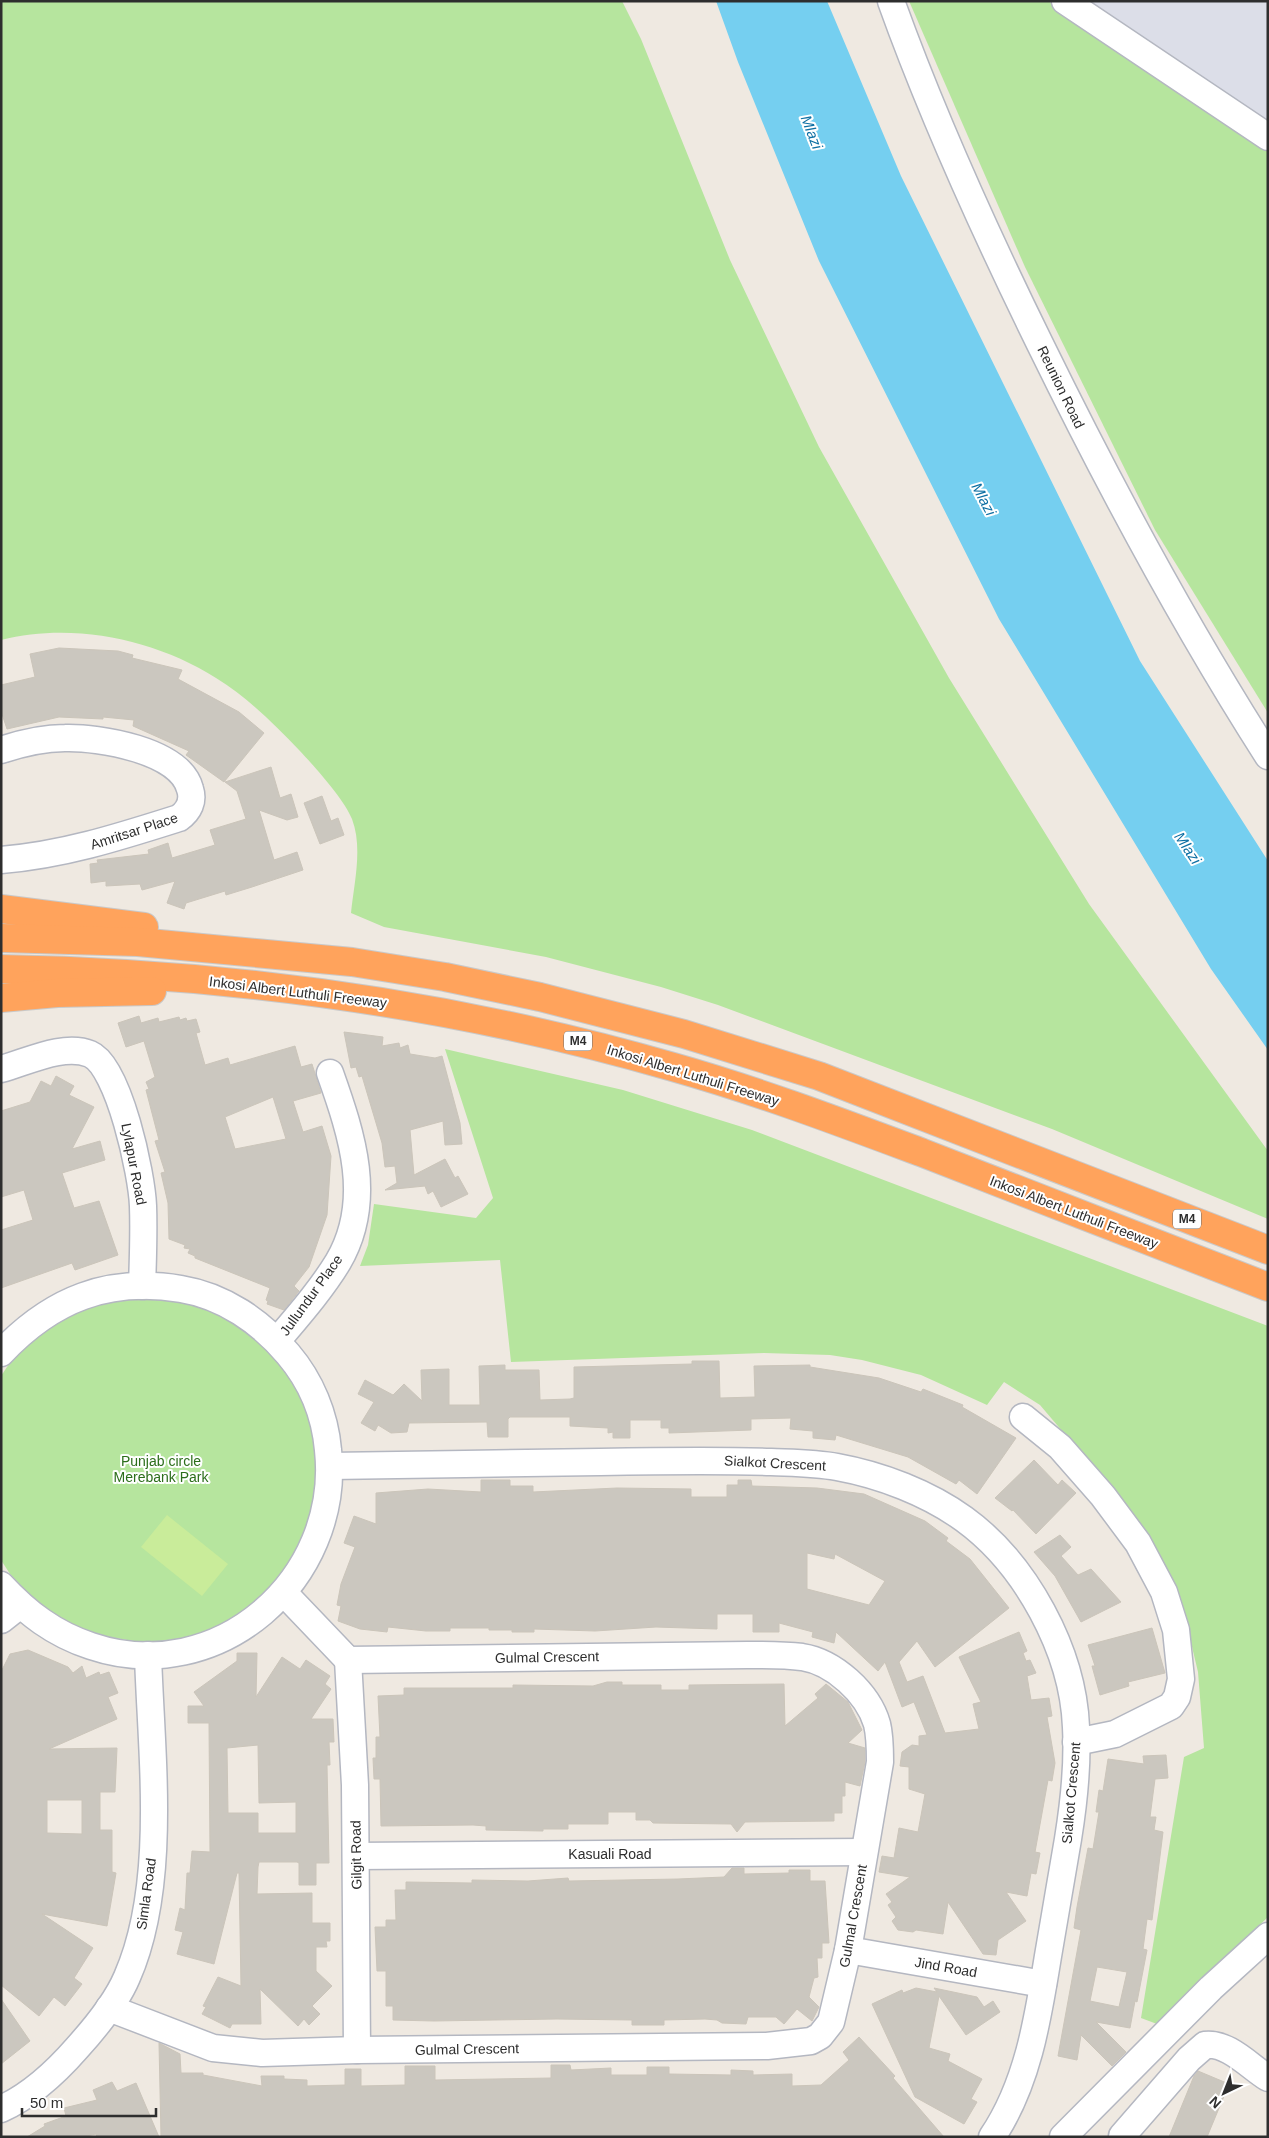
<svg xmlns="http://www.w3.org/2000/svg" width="1269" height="2138" font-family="Arial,sans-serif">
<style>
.airport{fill:#dcdee8}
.green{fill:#b6e59e}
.pitch{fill:#c9ec9a}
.water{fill:#75cff0}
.building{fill:#cbc7bf;stroke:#cbc5ba;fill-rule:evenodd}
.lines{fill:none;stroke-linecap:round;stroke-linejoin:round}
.minor-casing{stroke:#b4b7c1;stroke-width:29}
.highway-casing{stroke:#c9c9c9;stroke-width:30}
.minor{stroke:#fff;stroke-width:26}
.highway{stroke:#ffa35c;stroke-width:28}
.labels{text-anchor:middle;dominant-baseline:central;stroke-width:4;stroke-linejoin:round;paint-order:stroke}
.shield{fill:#fff;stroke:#6d6d6d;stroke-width:1}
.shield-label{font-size:12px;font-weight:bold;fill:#2e2e2e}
.street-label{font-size:14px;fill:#2e2e2e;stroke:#fff}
.park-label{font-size:14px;fill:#2c6e1b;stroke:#fff}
.water-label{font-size:15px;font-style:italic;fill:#0d6fa3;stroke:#fff}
</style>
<rect width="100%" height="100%" fill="#efe9e1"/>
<polygon class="airport" points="1048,1 1268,1 1268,147"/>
<g class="green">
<path d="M1,1H622L641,39L730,260L819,447L949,678L1089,904L1268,1151V1219L1052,1129L718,1005L661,987L546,957L384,927L351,913C354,883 363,848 352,819C344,799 314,766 299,750C274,724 247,697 216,678C154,639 73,622 1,640Z"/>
<polygon points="909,1 1048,1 1268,147 1268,713 1155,530 1025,267"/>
<polygon points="445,1049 623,1090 752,1130 1268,1326 1268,1917 1157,2024 1141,2018 1184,1757 1204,1748 1198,1672 1183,1609 1126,1506 1040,1405 1004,1382 987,1405 921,1375 862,1360 830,1355 764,1353 511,1362 500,1260 360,1266 368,1245 374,1204 476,1218 493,1198"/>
<polygon points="134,1296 190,1301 243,1324 284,1363 311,1413 321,1470 300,1552 264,1597 217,1628 190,1637 161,1641 133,1641 104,1636 77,1627 52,1613 30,1595 10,1574 1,1560 1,1376 11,1361 31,1340 78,1309"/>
</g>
<polygon class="pitch" points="167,1515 228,1564 202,1596 141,1547"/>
<polygon class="water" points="716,1 827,1 901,176 1140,661 1268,861 1268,1050 1211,969 999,619 819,261 738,62"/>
<g class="building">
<polygon points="59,648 118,651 133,655 132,658 182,670 178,679 239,712 264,733 224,782 186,755 189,751 133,726 134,720 103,717 103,719 59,717 7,729 1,711 1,685 35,677 30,654"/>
<polygon points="271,767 280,798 291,794 298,817 287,820 259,810 274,860 297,852 303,870 252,887 226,895 225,891 186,903 184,909 167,903 175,881 142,890 140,884 106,886 106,881 91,883 90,864 98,863 97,860 149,854 148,850 168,843 172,858 215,845 210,830 246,819 237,791 225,782"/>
<polygon points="322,796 331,821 338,818 344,835 320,844 304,803"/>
<path d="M139,1016L141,1023L158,1018L159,1022L179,1017L180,1020L186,1018L187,1021L196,1019L200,1032L196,1033L205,1065L228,1058L230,1065L295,1046L301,1067L312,1064L321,1093L293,1101L303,1132L322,1126L331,1156L327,1215L309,1267L294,1286L299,1291L284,1310L267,1304L268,1301L266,1300L270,1288L195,1258V1256L188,1253L190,1249L184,1248L185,1245L169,1239L168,1203L161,1173L165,1172L155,1141L159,1140L146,1090L149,1089L146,1082L155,1077L144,1041L126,1047L118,1023ZM273,1097L286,1139L235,1149L225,1117Z"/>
<polygon points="344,1032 383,1037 382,1046 399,1043 400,1048 408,1045 410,1054 435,1058 442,1056 460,1123 462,1144 445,1145 443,1121 410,1130 414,1175 445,1159 455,1178 458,1176 468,1194 441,1207 433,1191 428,1194 425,1186 385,1190 397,1183 395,1166 385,1167 382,1143 362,1076 359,1077 356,1067 351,1068"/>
<polygon points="56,1076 74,1086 69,1095 94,1107 72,1149 100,1141 105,1160 62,1173 74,1208 99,1201 118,1255 75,1270 72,1263 1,1288 1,1230 33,1220 24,1190 1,1197 1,1111 30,1102 41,1081 51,1086"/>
<polygon points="692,1361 719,1361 720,1398 755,1397 754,1366 810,1365 810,1367 879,1378 921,1392 923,1389 963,1405 962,1407 1016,1438 977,1494 959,1480 956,1484 908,1457 836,1435 835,1440 813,1438 813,1431 790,1429 791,1418 751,1419 751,1430 669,1433 669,1428 661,1428 661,1420 630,1420 630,1438 613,1438 613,1432 608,1433 608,1428 570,1426 570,1417 510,1417 508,1419 508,1437 488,1437 487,1422 409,1423 407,1432 391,1433 378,1425 375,1431 361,1423 374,1402 358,1394 365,1380 393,1395 404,1384 422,1401 421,1370 449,1369 449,1405 480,1405 479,1366 505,1365 505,1370 539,1370 540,1400 570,1399 574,1398 574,1367 692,1364"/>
<polygon points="1034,1460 1058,1485 1062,1480 1076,1493 1036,1534 1013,1510 1012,1511 995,1498"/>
<path d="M481,1480H510V1486H533V1492L617,1488L691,1489V1497H727V1485H738V1480H751L752,1486L817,1488L864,1494L925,1521L948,1538L946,1541L970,1559L1009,1608L935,1667L917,1641L899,1662L907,1682L923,1676L945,1733L979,1729L973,1704L981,1702L959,1657L1019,1632L1027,1651L1023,1653L1026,1661L1030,1660L1036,1673L1027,1676L1031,1700L1049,1698L1052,1716L1047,1717L1055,1763L1052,1781L1048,1780L1035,1852L1040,1853L1036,1874L1031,1873L1027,1896L1006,1892L1026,1921L998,1940L996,1955L983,1954L948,1902L943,1934L916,1930L913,1932L898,1930L892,1921L896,1917L888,1905L892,1902L886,1894L910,1877L879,1872L882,1856L894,1858L899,1828L918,1832L925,1794L909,1789V1767L900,1766L902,1752L912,1745L919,1746V1736L927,1735L914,1702L902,1707L885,1662L878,1671L836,1632L834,1643L812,1637L813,1632L779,1623V1632H753V1614H717V1629L656,1627L595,1631L534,1629V1632H512V1630H489V1628H450V1631H426L388,1627L387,1632L360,1629L338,1621L341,1606L337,1605L341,1584L355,1547L344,1543L354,1516L376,1524V1493L428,1489L481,1492ZM807,1553L834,1559L835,1554L885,1581L869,1605L807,1589Z"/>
<polygon points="1060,1535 1071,1547 1061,1556 1078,1575 1091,1569 1121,1602 1081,1622 1055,1576 1034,1552"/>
<polygon points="1152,1628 1165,1673 1128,1682 1129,1686 1100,1695 1092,1666 1095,1666 1088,1645"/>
<path d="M28,1650L68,1667L73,1673L82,1666L86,1678L99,1672L100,1675L109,1672L118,1693L108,1697L117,1719L49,1749L117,1748L115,1792H100V1830H112V1872L116,1873L107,1926L42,1914L93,1948L74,1978L82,1984L65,2006L54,1997L39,2016L1,1985V1672L10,1654ZM47,1800H82V1834L47,1833Z"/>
<path d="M237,1653H257L256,1697L282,1657L300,1669L306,1660L330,1676L325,1684L331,1689L311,1719H333L334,1742H329L330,1765H327L329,1863H316V1885H299V1863L297,1862H259L258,1867L257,1894L312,1893V1923H330V1941H326L327,1947H316V1971L332,1986L312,2006L320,2014L309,2025L304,2019L298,2026L260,1989L261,2024H232L230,2028L202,2014L206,2007L203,2006L218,1977L241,1986L239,1873H237L214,1964L177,1954L183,1932L175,1930L180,1908L185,1910L187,1873H190L192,1851L210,1852L209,1723H188V1706H204L194,1692L237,1661ZM258,1745L259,1803L296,1802V1833H258V1813H228L227,1748Z"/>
<polygon points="607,1682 622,1682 622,1685 661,1685 661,1690 689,1690 689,1685 784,1684 785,1726 818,1698 815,1694 826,1684 848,1702 862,1730 848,1743 865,1748 865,1762 860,1786 845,1782 845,1796 842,1796 842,1813 834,1813 834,1821 745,1822 737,1832 731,1824 653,1823 650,1820 636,1820 636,1812 608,1812 608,1824 568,1824 568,1829 543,1829 543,1831 486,1830 486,1826 473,1825 381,1826 380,1779 374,1779 373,1758 376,1758 376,1737 380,1737 378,1696 404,1695 404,1688 513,1688 513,1685 593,1686"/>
<path d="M1166,1755L1168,1778L1155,1779L1150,1817H1156L1154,1830L1163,1832L1152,1920L1147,1919L1143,1949L1147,1950L1137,2002L1135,2001L1130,2028L1096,2022L1126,2052L1112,2066L1081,2035L1077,2060L1058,2056L1081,1930L1074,1928L1077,1907L1088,1848L1093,1849L1099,1812H1096L1099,1790L1103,1791L1108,1759L1144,1764L1143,1756ZM1097,1967L1127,1972L1119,2007L1090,2001Z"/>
<polygon points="732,1868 744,1868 744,1874 789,1873 789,1870 810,1870 810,1881 825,1881 829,1943 822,1943 822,1958 817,1958 818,1977 814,1978 809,1997 819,2007 812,2021 797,2009 784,2024 776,2017 748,2017 746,2024 722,2023 717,2020 705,2019 664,2020 664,2025 632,2025 632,2020 557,2019 434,2021 393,2020 393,2006 386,2006 386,1971 377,1971 375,1927 386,1927 386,1920 396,1920 395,1890 406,1890 406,1882 472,1883 472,1880 528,1881 568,1878 569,1881 678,1879 724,1877"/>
<polygon points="916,1988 937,1992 934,1988 977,1997 984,2007 993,2001 1000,2012 966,2035 939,1996 929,2048 950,2054 948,2061 982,2079 971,2099 977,2102 964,2124 915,2097 872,2004 902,1990 903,1993"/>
<polygon points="1,1999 30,2041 1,2064"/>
<polygon points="859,2037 895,2076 893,2078 944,2137 161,2137 159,2043 180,2054 181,2073 203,2073 203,2075 262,2086 261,2076 284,2076 284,2079 307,2080 307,2086 345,2085 345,2069 361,2069 361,2086 405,2085 405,2066 435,2066 435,2080 551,2078 551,2065 570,2065 571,2070 611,2068 611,2075 647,2075 647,2067 669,2067 669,2074 731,2075 731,2070 753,2071 753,2075 792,2074 792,2086 821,2085 849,2060 843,2052"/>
<polygon points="1198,2071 1229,2084 1207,2137 1169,2137 1194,2076"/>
<polygon points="112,2082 117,2091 136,2083 159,2137 97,2137 96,2134 82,2137 27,2137 45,2126 44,2124 66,2116 64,2108 97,2100 93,2090"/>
</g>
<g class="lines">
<defs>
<g id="minor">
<path d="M891,1C933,118 985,232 1040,344C1109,485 1183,623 1268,756"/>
<polyline points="1065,1 1268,137"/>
<path d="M1,750C22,743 43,738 65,738C98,737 180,750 190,789C194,801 189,811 179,818C119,837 63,855 1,860"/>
<path d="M1,1069C27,1062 64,1043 90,1054C119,1066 142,1175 143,1206C144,1232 143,1259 142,1286"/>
<path d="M277,1341C298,1316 321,1290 338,1262C374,1201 352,1135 330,1073"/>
<path d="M1,1353C52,1299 108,1277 181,1289C224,1296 261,1322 288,1354C311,1381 325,1415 328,1450C342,1579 218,1689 91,1646C54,1634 27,1613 1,1585"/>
<polyline points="1023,1417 1060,1447 1103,1496 1138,1543 1164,1592 1176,1630 1181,1679 1177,1697 1171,1706 1115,1734 1076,1742"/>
<path d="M330,1466C420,1465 510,1463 600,1462C657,1461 714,1460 771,1462C793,1463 815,1463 837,1467C881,1475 928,1493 964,1519C1026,1564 1073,1651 1076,1727C1078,1764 1074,1802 1068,1839C1061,1878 1055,1917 1048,1956C1038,2018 1028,2084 992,2137"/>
<polyline points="1,1620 20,1605"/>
<polyline points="348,1660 355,1785 357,2050"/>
<polyline points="356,1856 864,1852"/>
<polyline points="848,1950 1043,1984"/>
<path d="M109,2008L213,2048L262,2053L357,2050L767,2046L811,2041L820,2036L831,2022L848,1950L880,1762C880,1749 880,1736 877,1724C868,1693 834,1662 802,1657C784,1655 765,1655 747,1655L348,1660L284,1593"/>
<path d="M1,2109C30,2096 56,2072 77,2048C96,2027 116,2003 127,1977C168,1884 151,1754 148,1655"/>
<path d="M1122,2136L1189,2059L1205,2045C1228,2042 1250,2067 1268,2078"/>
<polyline points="1063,2137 1211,1988 1268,1936"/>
</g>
<g id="highway">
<polyline points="1,909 144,927"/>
<polyline points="1,938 138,942 352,962 445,977 540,997 684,1034 819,1076 1268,1250"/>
<path d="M1,969C228,973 455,1004 673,1067C758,1091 840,1122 923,1153C1038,1197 1153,1243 1268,1287"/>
<polyline points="1,998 57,993 152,991"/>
</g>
</defs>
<use href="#minor" class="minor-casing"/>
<use href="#highway" class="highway-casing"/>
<use href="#minor" class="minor"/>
<use href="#highway" class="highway"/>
</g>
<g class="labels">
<g class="shield">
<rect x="564" y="1031.5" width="28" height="19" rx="4"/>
<rect x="1173" y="1209.5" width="28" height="19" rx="4"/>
</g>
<g class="shield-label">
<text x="578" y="1041">M4</text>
<text x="1187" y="1219">M4</text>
</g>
<g class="street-label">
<text transform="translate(1061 387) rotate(64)">Reunion Road</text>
<text transform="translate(134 831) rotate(-18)">Amritsar Place</text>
<text transform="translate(298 992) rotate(7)">Inkosi Albert Luthuli Freeway</text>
<text transform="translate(693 1075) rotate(17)">Inkosi Albert Luthuli Freeway</text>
<text transform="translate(134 1164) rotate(79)">Lylapur Road</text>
<text transform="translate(1074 1212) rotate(21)">Inkosi Albert Luthuli Freeway</text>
<text transform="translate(311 1295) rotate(-54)">Jullundur Place</text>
<text transform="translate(775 1463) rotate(3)">Sialkot Crescent</text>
<text transform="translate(547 1657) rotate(-1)">Gulmal Crescent</text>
<text transform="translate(1071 1793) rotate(-85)">Sialkot Crescent</text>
<text x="610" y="1854">Kasuali Road</text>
<text transform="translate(356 1855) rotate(-91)">Gilgit Road</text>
<text transform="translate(146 1894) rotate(-82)">Simla Road</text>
<text transform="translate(853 1916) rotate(-80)">Gulmal Crescent</text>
<text transform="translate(946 1967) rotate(10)">Jind Road</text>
<text transform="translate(467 2049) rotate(-1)">Gulmal Crescent</text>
</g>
<g class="park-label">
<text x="161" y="1461">Punjab circle<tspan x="161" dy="16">Merebank Park</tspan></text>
</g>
<g class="water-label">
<text transform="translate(812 132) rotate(69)">Mlazi</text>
<text transform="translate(984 499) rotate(62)">Mlazi</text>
<text transform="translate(1188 848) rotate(56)">Mlazi</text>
</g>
</g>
<rect width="1269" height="2138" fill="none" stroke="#2e2e2e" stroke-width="5"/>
<g transform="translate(1224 2093) rotate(223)" stroke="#ffffff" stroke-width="4" paint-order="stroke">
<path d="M0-4L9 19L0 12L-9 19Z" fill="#2e2e2e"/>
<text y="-8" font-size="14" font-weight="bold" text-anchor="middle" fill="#2e2e2e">N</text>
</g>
<path d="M22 2108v8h134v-8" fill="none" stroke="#2e2e2e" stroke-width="2.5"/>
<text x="30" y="2108" font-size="15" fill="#2e2e2e" stroke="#ffffff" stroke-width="4" paint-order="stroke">50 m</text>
</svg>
